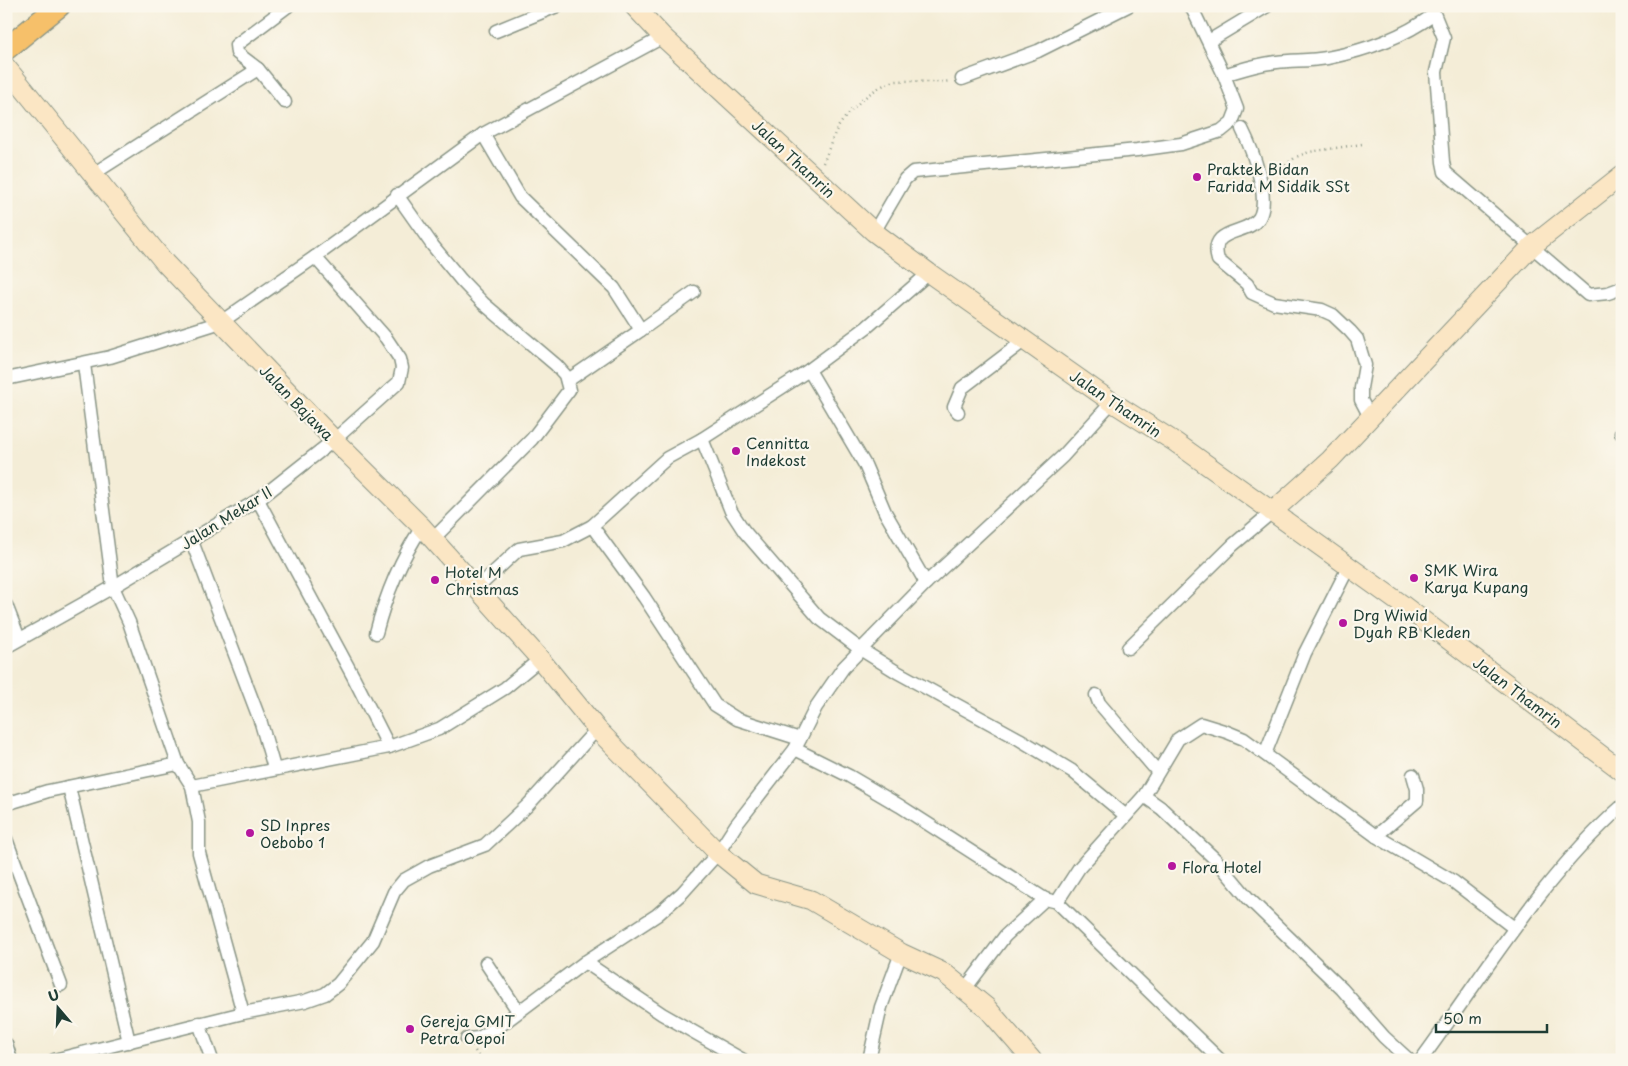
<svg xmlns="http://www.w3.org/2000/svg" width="1628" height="1066" font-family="'Playpen Sans',sans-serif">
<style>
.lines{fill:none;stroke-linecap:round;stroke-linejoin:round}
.street-casing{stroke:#8a9586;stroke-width:15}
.secondary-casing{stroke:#8a9586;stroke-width:21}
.primary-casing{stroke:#8a9586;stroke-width:24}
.path{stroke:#8a9586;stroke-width:2.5;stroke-dasharray:1 4;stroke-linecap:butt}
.street{stroke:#fff;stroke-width:12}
.secondary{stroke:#fbe6c4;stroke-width:19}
.primary{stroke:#f6c06b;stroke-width:21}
.poi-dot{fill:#b5179e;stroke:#fbf7ec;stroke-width:2}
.labels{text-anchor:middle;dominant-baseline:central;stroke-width:4.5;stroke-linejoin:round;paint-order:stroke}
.street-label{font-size:15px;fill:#1f3d34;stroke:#fbf7ec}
.poi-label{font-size:15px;fill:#1f3d34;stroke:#fbf7ec;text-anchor:start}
</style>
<rect width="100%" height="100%" fill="#fbf7ec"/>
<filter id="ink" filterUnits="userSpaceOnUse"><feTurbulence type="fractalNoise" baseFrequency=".02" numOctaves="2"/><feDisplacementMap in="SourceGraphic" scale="10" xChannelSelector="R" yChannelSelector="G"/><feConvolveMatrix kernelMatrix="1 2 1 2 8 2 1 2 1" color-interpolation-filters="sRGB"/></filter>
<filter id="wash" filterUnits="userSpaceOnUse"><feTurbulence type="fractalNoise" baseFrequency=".0096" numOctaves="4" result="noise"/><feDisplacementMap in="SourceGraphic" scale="20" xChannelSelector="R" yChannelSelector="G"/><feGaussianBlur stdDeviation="1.12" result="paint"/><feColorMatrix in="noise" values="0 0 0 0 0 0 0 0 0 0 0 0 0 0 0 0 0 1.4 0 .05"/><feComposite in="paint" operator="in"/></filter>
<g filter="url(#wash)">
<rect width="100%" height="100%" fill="#f4edd7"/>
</g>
<g filter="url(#ink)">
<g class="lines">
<defs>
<g id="street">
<polyline points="1431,6 1444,38 1436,72 1443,162 1445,172 1588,295 1608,293 1622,288"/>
<polyline points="496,31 557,6"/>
<polyline points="1209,41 1267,6"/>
<polyline points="258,69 285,102"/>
<path d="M1224,75C1242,69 1258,64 1277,62C1293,60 1310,61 1327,58C1363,51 1403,37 1433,15"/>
<polyline points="962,79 1038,51 1128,6"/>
<path d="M1242,129C1252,149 1271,198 1259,218C1247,236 1208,226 1218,260L1247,284L1252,293L1274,303L1322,310L1333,315L1350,331L1357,339L1365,365L1361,388V400L1370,417"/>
<polyline points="483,134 520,197 614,288 641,330 567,381"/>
<polyline points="93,174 258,69 237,53 236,45 288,6"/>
<polyline points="397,195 433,246 461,280 483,303 556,365 565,375 569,390 532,439 433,539"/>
<polyline points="874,232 905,179 913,172 1137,150 1181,144 1221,131 1232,122 1237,109 1224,75 1191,6"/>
<polyline points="641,330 694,292"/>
<polyline points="84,364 113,587 129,622 178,764 192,786 199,822 199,853 243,1013"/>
<polyline points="809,370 865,465 885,512 926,583"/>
<polyline points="6,379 110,357 221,322 315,257 483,134 663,37"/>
<polyline points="958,412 954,407 962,388 1025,340"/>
<polyline points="1621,433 1622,433"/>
<polyline points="702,439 731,511 744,531 819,618 860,649 897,672 1019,739 1072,771 1125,815"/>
<polyline points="258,500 354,678 389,747"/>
<polyline points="191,539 261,723 274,768"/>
<polyline points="476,589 519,549 563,541 592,526"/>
<polyline points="6,605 18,636"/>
<path d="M376,633C386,594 400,560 422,527"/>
<polyline points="6,647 113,587 258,500 334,440 399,382 402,368 400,359 386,338 315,257"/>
<polyline points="1128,648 1233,545 1272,512"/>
<polyline points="1096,695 1099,703 1157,771"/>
<polyline points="800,739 737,719 715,705 644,597 592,526 667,458 702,439 809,370 867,327 929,273"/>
<polyline points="795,749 849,776 900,806 1045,899 1057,902 1220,1060"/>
<polyline points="1265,754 1305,653 1348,568"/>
<polyline points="192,786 389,747 439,729 505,688 540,659"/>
<polyline points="69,787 129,1042"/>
<polyline points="1144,796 1161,808 1217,861 1248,898 1342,989 1384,1037 1409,1060"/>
<polyline points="6,804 48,791 178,764"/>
<polyline points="1376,836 1417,801 1417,789 1413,775"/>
<polyline points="6,839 61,985"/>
<polyline points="1057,902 1079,868 1144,796 1178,739 1201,724 1227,732 1244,739 1376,836 1454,882 1514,928"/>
<polyline points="585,962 662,1014 743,1060"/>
<polyline points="486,963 518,1011"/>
<polyline points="965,989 1005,936 1045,899"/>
<polyline points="199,1023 212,1060"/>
<polyline points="467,1039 479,1038 501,1025 585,962 657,915 682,893 718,853 736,825 795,749 816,707 843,668 926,583 1063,456 1112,402"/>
<polyline points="6,1044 11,1060"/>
<polyline points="54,1060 243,1013 305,1001 325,994 338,984 373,941 394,892 404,880 429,866 485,845 528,805 597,729"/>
<polyline points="869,1060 881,1007 901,953"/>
<path d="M1421,1060C1485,973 1541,878 1622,806"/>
</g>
<g id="secondary">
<polyline points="634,6 663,37 874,232 929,273 1112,402 1175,442 1404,606 1622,771"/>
<polyline points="6,67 165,263 334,440 422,527 540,659 597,729 718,853 756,884 811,900 901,953 944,973 986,1007 1032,1060"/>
<polyline points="1272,512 1330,460 1532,246 1622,175"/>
</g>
<polyline id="primary" points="6,49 59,6"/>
</defs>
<use href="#street" class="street-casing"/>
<use href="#secondary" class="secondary-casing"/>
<use href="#primary" class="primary-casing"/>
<g class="path">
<path d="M823,163C828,153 831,141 836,131C845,113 876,83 897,81C915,80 932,84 951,81"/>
<polyline points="1273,174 1296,157 1309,152 1362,144"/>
<polyline points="475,1051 481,1060"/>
</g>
<use href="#street" class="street"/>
<use href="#secondary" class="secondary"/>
<use href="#primary" class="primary"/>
</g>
</g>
<g class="poi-dot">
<circle cx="1197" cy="177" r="5"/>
<circle cx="736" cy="451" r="5"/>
<circle cx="1414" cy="578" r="5"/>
<circle cx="435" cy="580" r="5"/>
<circle cx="1343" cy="623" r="5"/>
<circle cx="250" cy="833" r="5"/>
<circle cx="1172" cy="866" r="5"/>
<circle cx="410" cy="1029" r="5"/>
</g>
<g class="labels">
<g class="street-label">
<text transform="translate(794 158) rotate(43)">Jalan Thamrin</text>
<text transform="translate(297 402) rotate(46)">Jalan Bajawa</text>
<text transform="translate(1116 403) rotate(34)">Jalan Thamrin</text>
<text transform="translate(226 517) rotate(-32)">Jalan Mekar II</text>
<text transform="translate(1518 692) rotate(37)">Jalan Thamrin</text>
</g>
<g class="poi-label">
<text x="1207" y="168">Praktek Bidan<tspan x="1207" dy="17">Farida M Siddik SSt</tspan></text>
<text x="746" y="442">Cennitta<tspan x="746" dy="17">Indekost</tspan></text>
<text x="1424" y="569">SMK Wira<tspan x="1424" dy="17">Karya Kupang</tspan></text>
<text x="445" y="571">Hotel M<tspan x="445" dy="17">Christmas</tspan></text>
<text x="1353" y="614">Drg Wiwid<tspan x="1353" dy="17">Dyah RB Kleden</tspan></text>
<text x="260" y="824">SD Inpres<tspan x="260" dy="17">Oebobo 1</tspan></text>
<text x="1182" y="866">Flora Hotel</text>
<text x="420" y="1020">Gereja GMIT<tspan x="420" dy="17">Petra Oepoi</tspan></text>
</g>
</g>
<rect width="1628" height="1066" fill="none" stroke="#fbf7ec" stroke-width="25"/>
<g transform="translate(58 1008) rotate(341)" stroke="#fbf7ec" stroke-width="4" paint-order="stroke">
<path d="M0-4L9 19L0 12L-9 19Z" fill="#1f3d34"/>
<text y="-8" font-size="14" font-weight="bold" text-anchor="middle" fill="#1f3d34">U</text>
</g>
<path d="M1436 1024v8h111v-8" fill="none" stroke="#1f3d34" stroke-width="2.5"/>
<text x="1443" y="1024" font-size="15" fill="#1f3d34" stroke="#fbf7ec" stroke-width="4" paint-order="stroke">50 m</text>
</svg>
